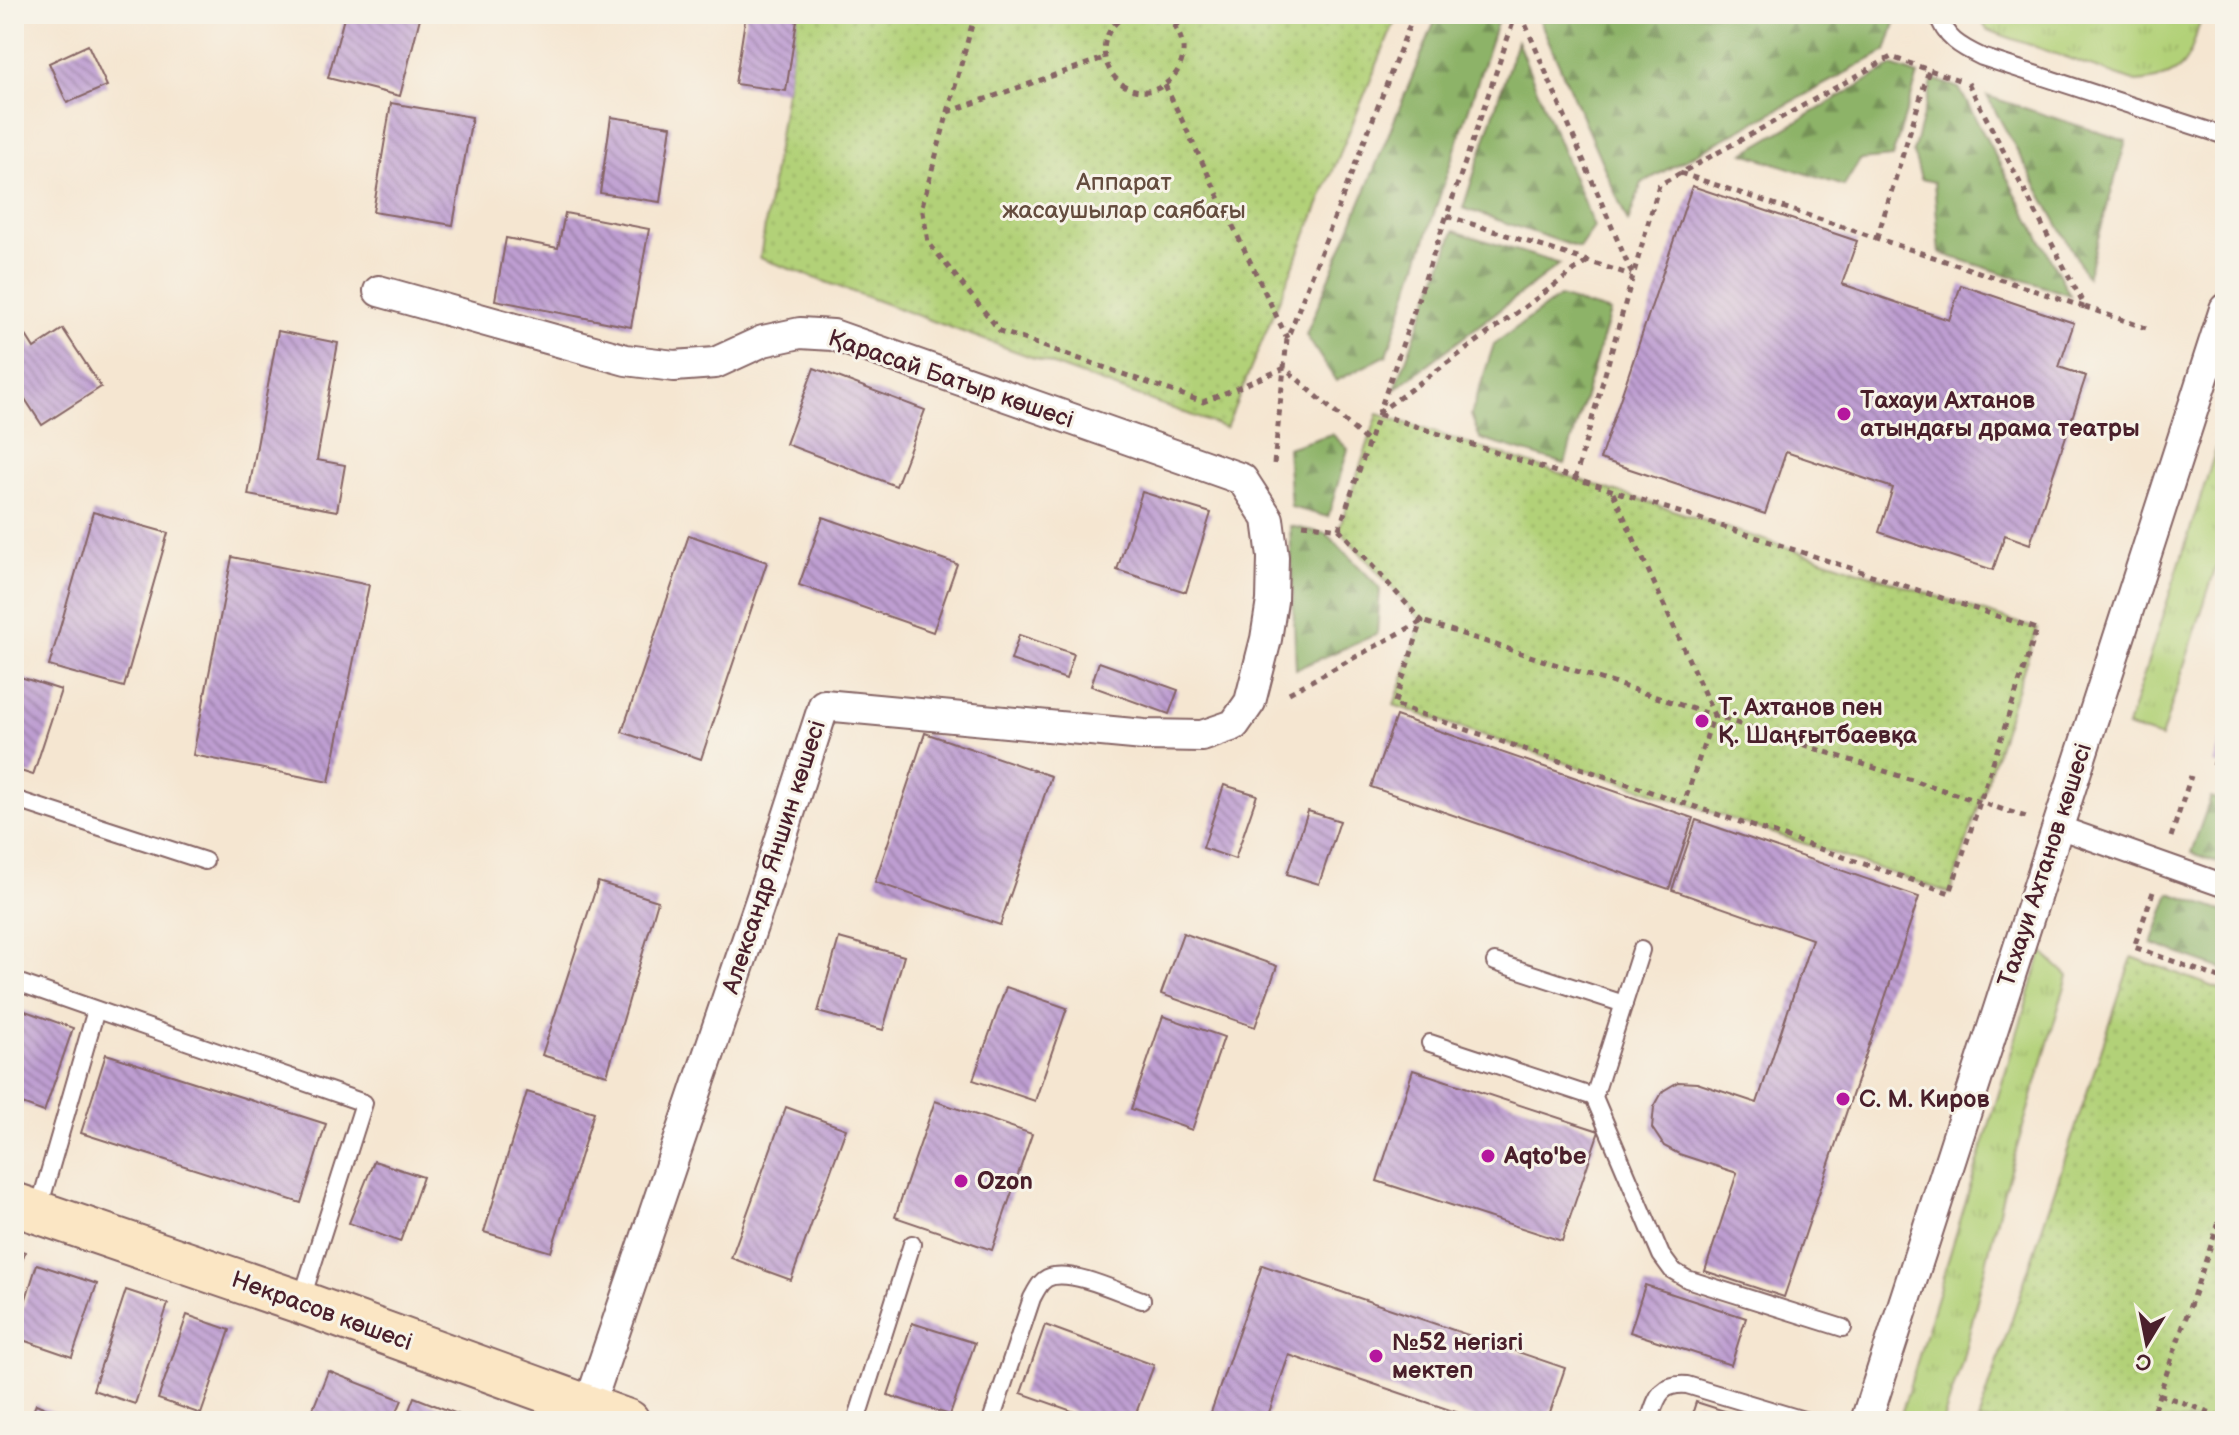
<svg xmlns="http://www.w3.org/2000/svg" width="2239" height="1435" font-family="'Balsamiq Sans',sans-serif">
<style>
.grass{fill:url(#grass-tufts);stroke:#7e7852;stroke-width:2}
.forest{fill:url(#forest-firs);stroke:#6c694a;stroke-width:2}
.park{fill:url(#park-dots);stroke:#7e7852;stroke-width:2}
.building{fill:url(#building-back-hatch)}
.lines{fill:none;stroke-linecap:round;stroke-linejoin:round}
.service-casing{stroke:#866565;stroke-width:20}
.pedestrian-casing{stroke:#866565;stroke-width:26}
.minor-casing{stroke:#866565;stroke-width:34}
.secondary-casing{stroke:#866565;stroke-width:46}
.path{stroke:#866565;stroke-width:5;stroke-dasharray:6 6;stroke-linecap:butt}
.service{stroke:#fff;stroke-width:16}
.pedestrian{stroke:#fff;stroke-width:22}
.minor{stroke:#fff;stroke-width:30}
.secondary{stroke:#fbe6c4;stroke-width:42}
.poi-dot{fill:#b5179e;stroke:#f7f3e8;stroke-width:3}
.labels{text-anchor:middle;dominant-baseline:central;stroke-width:6;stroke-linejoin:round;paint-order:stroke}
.park-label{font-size:24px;fill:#644c3e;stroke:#f7f3e8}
.street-label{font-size:24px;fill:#4a1f2b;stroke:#f7f3e8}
.poi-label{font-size:24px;font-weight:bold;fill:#4a1f2b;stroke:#f7f3e8;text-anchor:start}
</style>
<defs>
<pattern id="grass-tufts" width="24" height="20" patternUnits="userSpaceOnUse" patternTransform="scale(2)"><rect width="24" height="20" fill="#b2d178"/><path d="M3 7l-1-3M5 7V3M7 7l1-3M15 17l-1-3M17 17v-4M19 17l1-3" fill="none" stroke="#9bb368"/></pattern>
<pattern id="forest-firs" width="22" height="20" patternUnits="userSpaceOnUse" patternTransform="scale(2)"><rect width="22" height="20" fill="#8db368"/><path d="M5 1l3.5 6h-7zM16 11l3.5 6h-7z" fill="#759156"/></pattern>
<pattern id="park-dots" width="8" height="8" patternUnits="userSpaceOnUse" patternTransform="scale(2)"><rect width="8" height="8" fill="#b2d178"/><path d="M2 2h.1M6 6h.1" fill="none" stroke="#9bb368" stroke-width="1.8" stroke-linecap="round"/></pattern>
<pattern id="building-back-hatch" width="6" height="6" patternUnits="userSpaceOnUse" patternTransform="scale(2)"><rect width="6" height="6" fill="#be9ed1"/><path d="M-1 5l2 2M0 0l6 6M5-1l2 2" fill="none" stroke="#9c80aa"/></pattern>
</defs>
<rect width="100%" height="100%" fill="#f7f3e8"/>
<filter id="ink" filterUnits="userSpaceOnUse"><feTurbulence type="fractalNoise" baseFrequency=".0125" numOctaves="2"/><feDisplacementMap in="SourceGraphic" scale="16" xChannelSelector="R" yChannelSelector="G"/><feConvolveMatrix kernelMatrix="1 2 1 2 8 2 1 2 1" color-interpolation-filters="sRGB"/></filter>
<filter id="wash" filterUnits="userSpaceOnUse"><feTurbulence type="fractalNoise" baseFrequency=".006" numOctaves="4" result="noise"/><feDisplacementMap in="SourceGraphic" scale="32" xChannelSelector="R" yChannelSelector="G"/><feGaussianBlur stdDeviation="1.8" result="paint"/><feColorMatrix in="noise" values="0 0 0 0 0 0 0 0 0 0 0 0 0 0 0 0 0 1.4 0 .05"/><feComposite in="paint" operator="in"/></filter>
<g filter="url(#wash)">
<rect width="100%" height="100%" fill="#f5e6d1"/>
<g class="grass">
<path d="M1978,14H2202C2189,59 2189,78 2136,82L1987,30Z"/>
<polygon points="2225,421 2225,538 2161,738 2127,727"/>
<polygon points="2042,952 2068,976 2003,1194 1962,1362 1943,1421 1899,1421"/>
</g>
<g class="forest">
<polygon points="1438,14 1500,14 1387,355 1336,381 1306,335"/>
<polygon points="1537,14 1898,14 1886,51 1642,183 1628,222"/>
<polygon points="1517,41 1594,227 1579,248 1463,208"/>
<polygon points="1892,66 1918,75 1892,157 1860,160 1844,186 1744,153"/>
<polygon points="1933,79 1959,88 2070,295 1940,253 1934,182 1921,179 1913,152"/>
<polygon points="1987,96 2126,141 2087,277"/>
<polygon points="1454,231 1560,264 1395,389"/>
<polygon points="1559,297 1610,312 1565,464 1480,439 1471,415 1494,344"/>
<polygon points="1332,434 1348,449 1328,517 1291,507 1287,448"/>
<polygon points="1290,526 1327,534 1380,588 1377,634 1296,669"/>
<polygon points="2211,797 2225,802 2225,865 2191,853"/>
<polygon points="2170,893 2225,912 2225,970 2152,944"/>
</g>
<g class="park">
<polygon points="798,14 1398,14 1226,428 760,258"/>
<polygon points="1378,414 2037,629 1950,893 1394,705 1422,621 1339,529"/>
<polygon points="2132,957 2225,991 2225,1421 1978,1421"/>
</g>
<g id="blocks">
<g class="building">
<polygon points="345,14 421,14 400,96 328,78"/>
<polygon points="746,14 798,14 786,91 735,84"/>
<polygon points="88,45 107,86 67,103 49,63"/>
<polygon points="391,103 472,117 453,225 373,212"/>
<polygon points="611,117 671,126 660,202 600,193"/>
<polygon points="1692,186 1857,241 1842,284 1949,320 1961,285 2074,323 2059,367 2086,376 2030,544 2005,535 1993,570 1879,532 1893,488 1786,452 1765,514 1600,459"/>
<polygon points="565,213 649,229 631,327 495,300 506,238 558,248"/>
<polygon points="17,321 34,348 63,329 101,387 42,425 14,382 14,323"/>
<polygon points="278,331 338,343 317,460 345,465 337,511 248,495"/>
<polygon points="814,368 925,410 896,486 786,444"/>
<polygon points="1142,492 1211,513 1186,592 1117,570"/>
<polygon points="93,512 168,533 124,687 49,666"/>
<polygon points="823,517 957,564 933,632 799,585"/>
<polygon points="689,535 767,562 701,759 622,732"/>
<polygon points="232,557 369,585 329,782 193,755"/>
<polygon points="1019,635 1074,654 1066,679 1011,660"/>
<polygon points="1099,662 1178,690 1169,714 1091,686"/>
<polygon points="14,675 61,690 33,775 14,769"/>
<polygon points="1396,716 1693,818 1669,889 1371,787"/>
<polygon points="2224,729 2225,729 2225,767 2213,764"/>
<polygon points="925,733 1051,776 1000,925 875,882"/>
<polygon points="1224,785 1257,795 1235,859 1203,848"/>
<polygon points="1308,811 1340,821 1319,884 1287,874"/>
<polygon points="1696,820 1919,897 1784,1297 1705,1271 1737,1173 1679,1154 1664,1146 1652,1128 1654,1107 1663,1091 1678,1082 1697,1083 1757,1103 1812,939 1672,890"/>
<polygon points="598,882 658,901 607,1075 542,1055"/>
<polygon points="1183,933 1277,966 1255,1027 1161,994"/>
<polygon points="839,938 904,956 883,1030 818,1012"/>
<polygon points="1006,987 1067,1008 1035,1101 973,1080"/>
<polygon points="14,1007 73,1028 44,1112 14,1101"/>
<polygon points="1163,1016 1224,1037 1192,1130 1131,1109"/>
<polygon points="106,1054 326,1124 301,1203 81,1133"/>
<polygon points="1413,1070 1599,1131 1562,1241 1377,1181"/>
<polygon points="527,1092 594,1112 551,1252 484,1232"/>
<polygon points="935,1101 1032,1134 992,1250 895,1217"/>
<polygon points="786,1107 846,1129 791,1280 731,1258"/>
<polygon points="374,1161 423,1177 400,1242 349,1223"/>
<polygon points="14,1249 25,1252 15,1282 14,1282"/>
<polygon points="37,1264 97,1284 72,1357 14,1337"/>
<polygon points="1262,1265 1565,1368 1547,1421 1482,1421 1289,1355 1266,1421 1208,1421"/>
<polygon points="1645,1285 1746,1318 1731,1365 1630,1332"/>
<polygon points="126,1290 168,1304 135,1404 93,1390"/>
<polygon points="187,1315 230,1330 201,1414 158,1399"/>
<polygon points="912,1323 975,1343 950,1415 888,1395"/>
<polygon points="1045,1325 1154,1365 1133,1421 1100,1421 1021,1393"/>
<polygon points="328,1371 402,1400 393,1421 328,1421 311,1414"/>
<polygon points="414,1397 475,1421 405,1421"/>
<polygon points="1696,1402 1753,1420 1753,1421 1690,1421"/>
<polygon points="36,1404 75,1421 29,1421"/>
</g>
</g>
</g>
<g filter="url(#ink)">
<use href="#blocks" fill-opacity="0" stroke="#866565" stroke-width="2"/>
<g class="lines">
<defs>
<g id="service">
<path d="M1938,14C1944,38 1961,47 1982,57L2225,136"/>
<polyline points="14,799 205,861"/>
<polyline points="1641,950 1594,1097 1661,1255 1672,1270 1687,1279 1843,1328"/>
<polyline points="1495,962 1624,1004"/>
<polyline points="14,981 364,1103 301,1301"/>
<polyline points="1430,1043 1594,1097"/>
<polyline points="38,1211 96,1010"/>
<polyline points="856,1421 912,1244"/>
<path d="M991,1421L1032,1298C1037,1289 1042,1277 1054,1276C1078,1272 1118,1292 1142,1300"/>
<path d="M1649,1421C1657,1398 1659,1383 1687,1385L1807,1421"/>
</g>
<polyline id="pedestrian" points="2058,827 2225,886"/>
<g id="minor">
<polyline points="379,291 626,360 674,366 715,363 763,341 800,333 833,335 1242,479 1268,519 1273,557 1272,601 1266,639 1250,702 1234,725 1202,736 1144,735 824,705 762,897 584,1421"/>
<polyline points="1866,1421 2225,309"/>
</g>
<polyline id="secondary" points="14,1204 300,1302 628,1421"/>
</defs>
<use href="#service" class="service-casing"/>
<use href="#pedestrian" class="pedestrian-casing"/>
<use href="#minor" class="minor-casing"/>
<use href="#secondary" class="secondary-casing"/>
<g class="path">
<polyline points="975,14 922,206 928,242 1000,331 1203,402 1285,368 1368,442"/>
<path d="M1128,14C1072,46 1127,118 1169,81C1179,72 1184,60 1183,47C1181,33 1172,19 1158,14"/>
<polyline points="1521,14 1632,274"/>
<polyline points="1174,25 1214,14"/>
<polyline points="1968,83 2085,307 2146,328"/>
<polyline points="1165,85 1287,338"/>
<polyline points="948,112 1104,58"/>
<polyline points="1680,173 2084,307"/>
<polyline points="1447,216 1631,275"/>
<polyline points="1877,238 1929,70"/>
<polyline points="1378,413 1588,261"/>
<polyline points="1274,464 1287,339 1414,14"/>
<polyline points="1575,479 1659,185 1891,57 1959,80"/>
<polyline points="1613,493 1714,715 1684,803"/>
<polyline points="1303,524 1339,529 1422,621 1394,705 1950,893 2037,629 1378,414"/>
<polyline points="1339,529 1516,14"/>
<polyline points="1289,693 1422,621 2026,817"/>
<polyline points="2171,837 2191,776"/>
<polyline points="2153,892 2134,947 2225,980"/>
<polyline points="2159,1394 2225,1418"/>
<polyline points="2150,1421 2225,1205"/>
</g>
<use href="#service" class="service"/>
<use href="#pedestrian" class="pedestrian"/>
<use href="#minor" class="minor"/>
<use href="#secondary" class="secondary"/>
</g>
</g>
<g class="poi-dot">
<circle cx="1844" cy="414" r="8"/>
<circle cx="1702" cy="721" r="8"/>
<circle cx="1843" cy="1099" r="8"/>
<circle cx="1488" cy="1156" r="8"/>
<circle cx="961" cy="1181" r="8"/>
<circle cx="1376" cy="1356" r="8"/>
</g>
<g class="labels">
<g class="park-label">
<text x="1124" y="182">Аппарат<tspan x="1124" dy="28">жасаушылар саябағы</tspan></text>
</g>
<g class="street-label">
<text transform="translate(951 379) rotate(19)">Қарасай Батыр көшесі</text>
<text transform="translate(774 857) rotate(-72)">Александр Яншин көшесі</text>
<text transform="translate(2045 865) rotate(-72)">Тахауи Ахтанов көшесі</text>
<text transform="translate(322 1311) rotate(20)">Некрасов көшесі</text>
</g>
<g class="poi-label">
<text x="1860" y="400">Тахауи Ахтанов<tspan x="1860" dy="28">атындағы драма театры</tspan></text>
<text x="1718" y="707">Т. Ахтанов пен<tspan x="1718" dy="28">Қ. Шаңғытбаевқа</tspan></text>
<text x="1859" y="1099">С. М. Киров</text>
<text x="1504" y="1156">Aqto'be</text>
<text x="977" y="1181">Ozon</text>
<text x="1392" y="1342">№52 негізгі<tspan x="1392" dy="28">мектеп</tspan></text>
</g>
</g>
<rect width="2239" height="1435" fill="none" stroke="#f7f3e8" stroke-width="48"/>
<g transform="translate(2147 1343) rotate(190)" stroke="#f7f3e8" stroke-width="6" paint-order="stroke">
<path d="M0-6L14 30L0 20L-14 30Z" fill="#4a1f2b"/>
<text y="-12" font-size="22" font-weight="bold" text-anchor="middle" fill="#4a1f2b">С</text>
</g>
</svg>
